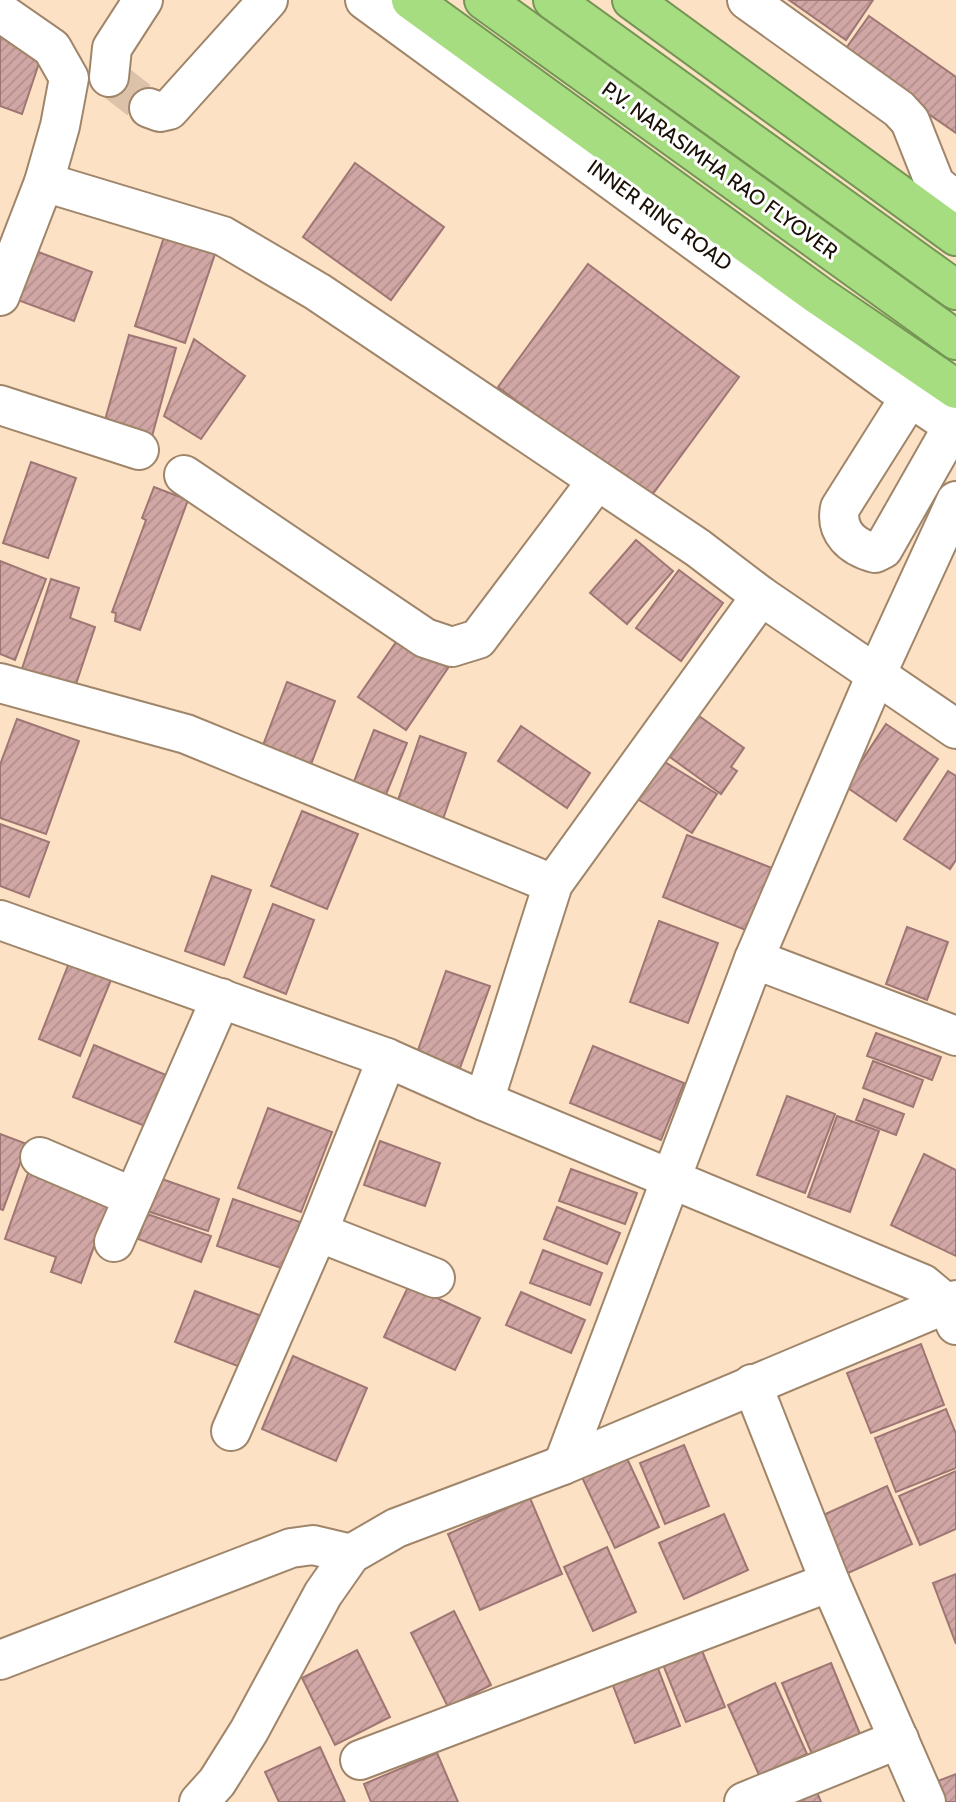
<svg xmlns="http://www.w3.org/2000/svg" width="956" height="1802" font-family="Cabin,sans-serif">
<style>
.building{fill:url(#building-hatch);stroke:#9e7674;stroke-width:2}
.lines{fill:none;stroke-linecap:round;stroke-linejoin:round}
.minor-tunnel{stroke:#dbc2a8;stroke-width:38;stroke-dasharray:38 19;stroke-linecap:butt}
.minor-casing{stroke:#9f856a;stroke-width:42}
.highway-casing{stroke:#759555;stroke-width:42}
.minor{stroke:#fff;stroke-width:38}
.highway{stroke:#a6dd80;stroke-width:38}
.labels{text-anchor:middle;dominant-baseline:central;stroke-width:6;stroke-linejoin:round;paint-order:stroke}
.street-label{font-size:21px;fill:#1a1006;stroke:#fff}
</style>
<defs>
<pattern id="building-hatch" width="6" height="6" patternUnits="userSpaceOnUse" patternTransform="scale(1.75)"><rect width="6" height="6" fill="#d1a7a5"/><path d="M-1 1l2-2M0 6l6-6M5 7l2-2" fill="none" stroke="#b38f8d"/></pattern>
</defs>
<rect width="100%" height="100%" fill="#fde1c4"/>
<g class="building">
<polygon points="789,0 873,0 846,40"/>
<polygon points="869,16 956,77 956,133 842,54"/>
<polygon points="0,36 19,42 39,63 22,114 0,106"/>
<polygon points="355,163 444,227 391,300 303,237"/>
<polygon points="164,237 215,254 185,343 135,326"/>
<polygon points="25,247 92,272 74,321 7,296"/>
<polygon points="588,264 739,377 649,499 498,387"/>
<polygon points="129,335 176,348 151,440 103,427"/>
<polygon points="194,339 245,376 201,439 164,416"/>
<polygon points="31,462 76,478 48,558 3,543"/>
<polygon points="154,487 188,500 140,630 115,621 116,613 112,612 146,520 142,518"/>
<polygon points="636,540 673,571 627,624 590,593"/>
<polygon points="0,561 46,579 15,660 0,654"/>
<polygon points="679,570 723,603 681,661 636,628"/>
<polygon points="51,579 79,588 70,618 95,627 74,690 21,672"/>
<polygon points="401,635 448,668 406,730 358,697"/>
<polygon points="287,682 335,701 310,767 262,748"/>
<polygon points="685,706 744,748 731,767 737,771 721,794 656,747"/>
<polygon points="17,719 79,741 46,834 0,818 0,765"/>
<polygon points="886,724 938,759 896,821 845,786"/>
<polygon points="521,726 590,773 567,808 498,761"/>
<polygon points="374,730 407,743 385,797 353,784"/>
<polygon points="420,736 466,753 443,819 397,803"/>
<polygon points="655,756 717,794 692,833 631,795"/>
<polygon points="948,771 956,776 956,860 950,869 904,839"/>
<polygon points="302,811 358,834 327,909 271,886"/>
<polygon points="0,824 49,842 29,897 0,886"/>
<polygon points="687,835 772,868 748,931 663,897"/>
<polygon points="212,876 251,890 224,965 185,951"/>
<polygon points="273,904 314,920 286,994 244,977"/>
<polygon points="659,921 718,943 688,1023 630,1002"/>
<polygon points="907,927 948,942 927,1000 886,984"/>
<polygon points="69,963 111,980 80,1056 39,1039"/>
<polygon points="446,971 490,986 460,1068 417,1053"/>
<polygon points="876,1033 941,1057 932,1080 867,1056"/>
<polygon points="94,1045 166,1075 145,1126 73,1097"/>
<polygon points="593,1046 684,1083 661,1140 570,1103"/>
<polygon points="873,1061 923,1080 913,1107 863,1088"/>
<polygon points="787,1096 835,1114 805,1193 757,1175"/>
<polygon points="864,1099 904,1114 896,1135 856,1120"/>
<polygon points="268,1108 332,1132 301,1212 238,1188"/>
<polygon points="837,1116 879,1131 850,1212 808,1197"/>
<polygon points="0,1134 27,1144 3,1210 0,1209"/>
<polygon points="380,1141 440,1163 425,1206 364,1185"/>
<polygon points="924,1154 956,1170 956,1256 891,1225"/>
<polygon points="31,1165 113,1193 81,1283 51,1272 56,1257 5,1239"/>
<polygon points="571,1169 637,1193 625,1224 559,1201"/>
<polygon points="159,1178 219,1199 208,1231 147,1211"/>
<polygon points="233,1199 303,1223 287,1270 217,1246"/>
<polygon points="557,1207 620,1233 607,1264 544,1239"/>
<polygon points="147,1214 211,1236 201,1262 138,1239"/>
<polygon points="543,1250 602,1273 590,1305 530,1283"/>
<polygon points="409,1285 480,1318 455,1370 384,1337"/>
<polygon points="195,1291 267,1318 248,1370 175,1342"/>
<polygon points="521,1292 585,1320 571,1353 506,1325"/>
<polygon points="921,1344 944,1405 871,1433 847,1373"/>
<polygon points="293,1356 367,1388 336,1461 262,1429"/>
<polygon points="946,1409 956,1434 956,1468 896,1492 875,1438"/>
<polygon points="684,1445 709,1506 665,1524 640,1463"/>
<polygon points="624,1452 659,1527 615,1548 580,1473"/>
<polygon points="956,1471 956,1529 920,1545 899,1496"/>
<polygon points="887,1486 912,1544 846,1574 821,1516"/>
<polygon points="530,1498 562,1574 480,1610 448,1534"/>
<polygon points="724,1514 748,1570 684,1599 659,1543"/>
<polygon points="607,1547 636,1612 593,1631 564,1567"/>
<polygon points="956,1574 956,1644 933,1583"/>
<polygon points="454,1611 491,1685 448,1707 411,1633"/>
<polygon points="698,1641 725,1707 686,1722 660,1657"/>
<polygon points="357,1650 390,1717 335,1745 302,1678"/>
<polygon points="654,1658 680,1726 635,1743 609,1675"/>
<polygon points="831,1663 862,1739 814,1759 782,1683"/>
<polygon points="775,1683 807,1754 759,1775 728,1705"/>
<polygon points="320,1747 345,1802 279,1802 265,1772"/>
<polygon points="437,1753 458,1802 371,1802 364,1784"/>
<polygon points="956,1774 956,1802 946,1802 938,1781"/>
<polygon points="813,1782 821,1802 762,1802"/>
</g>
<g class="lines">
<polyline class="minor-tunnel" points="109,77 149,108"/>
<defs>
<g id="minor">
<polyline points="365,0 899,390 956,428"/>
<polyline points="747,0 899,109 910,121 935,184 956,201"/>
<polyline points="0,12 52,48 69,78 60,126 44,182 0,296"/>
<polyline points="109,77 112,48 143,0"/>
<polyline points="149,108 160,112 169,110 268,0"/>
<polyline points="44,182 223,236 318,292 698,548 761,596 956,729"/>
<path d="M910,397L840,508C835,532 852,547 875,553L883,549L953,426"/>
<polyline points="0,405 139,450"/>
<polyline points="184,475 425,638 452,647 478,639 597,481"/>
<polyline points="0,683 186,734 553,884"/>
<polyline points="0,920 387,1058 484,1101 923,1284 947,1304 956,1325"/>
<polyline points="754,959 956,1036"/>
<polyline points="484,1101 553,884 761,596"/>
<polyline points="40,1157 133,1197"/>
<polyline points="318,1232 435,1278"/>
<polyline points="114,1242 221,998"/>
<polyline points="752,1384 830,1582 926,1802"/>
<polyline points="231,1431 318,1232 387,1058"/>
<polyline points="563,1465 754,959 876,675 956,501"/>
<polyline points="0,1660 291,1548 313,1545 351,1554"/>
<polyline points="360,1760 830,1582"/>
<polyline points="199,1802 217,1782 249,1731 323,1594 351,1554 396,1528 563,1465 956,1300"/>
<polyline points="744,1802 899,1739"/>
</g>
<g id="highway">
<polyline points="411,0 818,295 956,389"/>
<polyline points="484,0 956,340"/>
<polyline points="553,0 956,290"/>
<polyline points="632,0 956,236"/>
</g>
</defs>
<use href="#minor" class="minor-casing"/>
<use href="#highway" class="highway-casing"/>
<use href="#minor" class="minor"/>
<use href="#highway" class="highway"/>
</g>
<g class="labels">
<g class="street-label">
<text transform="translate(720 170) rotate(36)">P.V. NARASIMHA RAO FLYOVER</text>
<text transform="translate(660 215) rotate(36)">INNER RING ROAD</text>
</g>
</g>
</svg>
